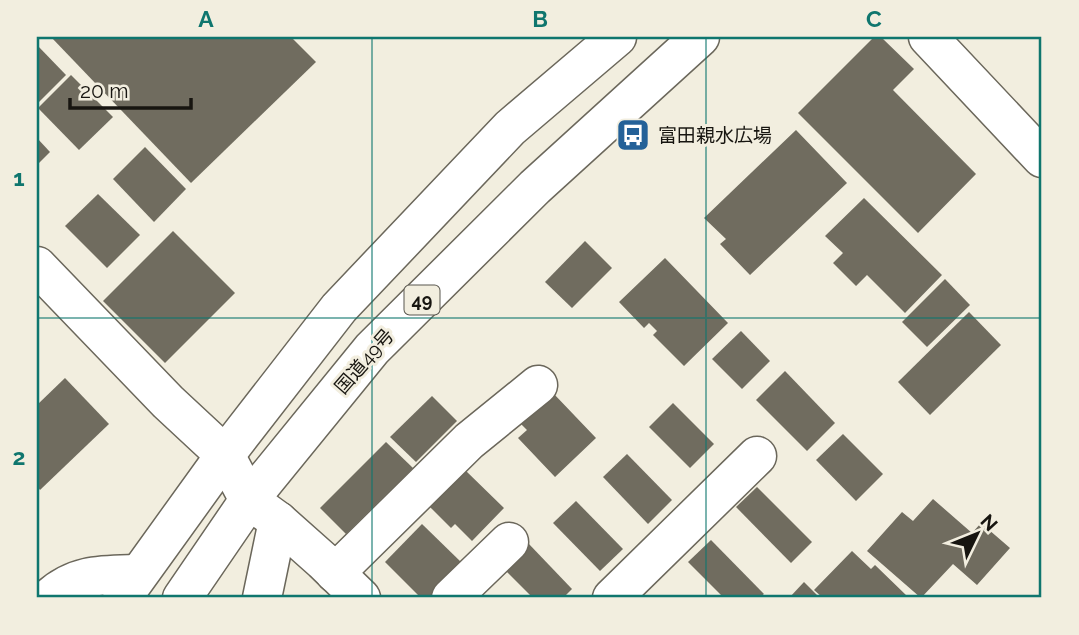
<svg xmlns="http://www.w3.org/2000/svg" width="1079" height="635" font-family="Raleway,'Noto Sans JP',sans-serif">
<style>
.building{fill:#706c5f}
.lines{fill:none;stroke-linecap:round;stroke-linejoin:round}
.minor-casing{stroke:#6b675b;stroke-width:41}
.highway-casing{stroke:#6b675b;stroke-width:41}
.minor{stroke:#fff;stroke-width:38}
.highway{stroke:#fff;stroke-width:38}
.grid{fill:none;stroke:#0f766e;stroke-width:2;stroke-opacity:0.55}
.labels{text-anchor:middle;dominant-baseline:central;stroke-width:6;stroke-linejoin:round;paint-order:stroke}
.shield{fill:#f2eedf;stroke:#59564e;stroke-width:2}
.shield-label{font-size:18px;font-weight:bold;fill:#171510}
.poi-label{font-size:19px;fill:#171510;stroke:#f2eedf;text-anchor:start}
.street-label{font-size:19px;fill:#171510;stroke:#f2eedf}
.neatline{fill:none;stroke:#0f766e;stroke-width:2.5}
.grid-label{font-size:23px;text-anchor:middle;font-weight:bold;fill:#0f766e}
</style>
<rect width="100%" height="100%" fill="#f2eedf"/>
<g class="building">
<polygon points="51,37 291,37 316,62 191,183"/>
<polygon points="874,37 881,37 914,69 893,90 976,174 918,233 798,113"/>
<polygon points="37,45 66,75 37,104"/>
<polygon points="71,75 113,117 79,150 38,108"/>
<polygon points="796,130 847,183 750,275 720,244 726,239 704,218"/>
<polygon points="37,138 50,152 37,165"/>
<polygon points="145,147 186,189 154,222 113,179"/>
<polygon points="98,194 140,235 107,268 65,226"/>
<polygon points="864,198 942,275 905,313 867,275 856,286 833,263 843,253 825,236"/>
<polygon points="173,231 235,293 165,363 103,301"/>
<polygon points="585,241 612,268 572,308 545,282"/>
<polygon points="665,258 728,323 684,366 653,335 657,331 649,323 644,328 619,302"/>
<polygon points="945,279 970,305 927,347 902,322"/>
<polygon points="969,312 1001,345 930,415 898,382"/>
<polygon points="741,331 770,361 742,389 712,359"/>
<polygon points="785,371 835,423 807,451 756,400"/>
<polygon points="65,378 109,424 40,490 37,486 37,405"/>
<polygon points="553,393 596,438 555,477 518,438 527,430 521,424"/>
<polygon points="432,396 457,421 416,462 390,437"/>
<polygon points="673,403 714,444 690,468 649,427"/>
<polygon points="843,434 883,474 856,501 816,460"/>
<polygon points="386,442 413,468 346,534 320,508"/>
<polygon points="627,454 672,500 648,524 603,477"/>
<polygon points="465,470 504,508 472,541 455,524 451,528 430,507"/>
<polygon points="757,487 812,542 791,563 736,507"/>
<polygon points="933,499 972,533 981,523 1010,548 977,585 953,564 921,598 867,551 902,512 913,521"/>
<polygon points="576,501 623,549 600,571 553,523"/>
<polygon points="422,524 462,563 428,598 421,598 385,562"/>
<polygon points="711,540 764,594 759,598 724,598 688,562"/>
<polygon points="528,543 572,589 563,598 533,598 503,568"/>
<polygon points="852,551 871,569 875,565 906,595 904,598 823,598 814,590"/>
<polygon points="804,582 818,596 817,598 789,598"/>
</g>
<g class="lines">
<defs>
<g id="minor">
<polyline points="928,37 1042,158"/>
<polyline points="37,266 168,402 225,455 249,500 278,521 323,561 361,598"/>
<polyline points="335,573 469,441 538,385"/>
<path d="M49,598C76,573 104,575 138,574"/>
<polyline points="262,598 278,521"/>
<polyline points="451,598 509,542"/>
<polyline points="612,598 757,456"/>
</g>
<g id="highway">
<polyline points="122,598 225,455 339,308 510,128 617,37"/>
<polyline points="182,598 249,500 372,349 535,187 700,37"/>
</g>
</defs>
<use href="#minor" class="minor-casing"/>
<use href="#highway" class="highway-casing"/>
<use href="#minor" class="minor"/>
<use href="#highway" class="highway"/>
</g>
<path class="grid" d="M372,37V598M706,37V598M37,318H1042"/>
<defs>
<symbol id="bus-square" viewBox="-11 -11 22 22"><rect x="-9" y="-9" width="18" height="18" rx="4" fill="#246198" stroke="#f2eedf"/><path d="M-5-6H5V4H4V6H2V4H-2V6H-4V4H-5ZM-3.5-4V0h7V-4ZM-3.5 1.2v1.5H-2V1.2ZM2 1.2v1.5H3.5V1.2Z" fill="#fff"/></symbol>
</defs>
<g fill-rule="evenodd">
<use href="#bus-square" x="614" y="116" width="38" height="38"/>
</g>
<g class="labels">
<rect class="shield" x="404.5" y="285.5" width="35" height="29" rx="5"/>
<g class="shield-label">
<text x="422" y="300">49</text>
</g>
<g class="poi-label">
<text x="658" y="135">富田親水広場</text>
</g>
<g class="street-label">
<text transform="translate(364 361) rotate(-49)">国道49号</text>
</g>
</g>
<rect width="1079" height="635" fill="none" stroke="#f2eedf" stroke-width="77"/>
<g transform="translate(977 534) rotate(47)" stroke="#f2eedf" stroke-width="5" paint-order="stroke">
<path d="M0-5L12 26L0 18L-12 26Z" fill="#171510"/>
<text y="-10" font-size="19" font-weight="bold" text-anchor="middle" fill="#171510">N</text>
</g>
<path d="M70 98v10h121v-10" fill="none" stroke="#171510" stroke-width="3.5"/>
<text x="80" y="98" font-size="21" fill="#171510" stroke="#f2eedf" stroke-width="5" paint-order="stroke">20 m</text>
<rect x="38" y="38" width="1002" height="558" class="neatline"/>
<g class="grid-label">
<text x="206" y="27">A</text>
<text x="540" y="27">B</text>
<text x="874" y="27">C</text>
<text x="19" y="186">1</text>
<text x="19" y="465">2</text>
</g>
</svg>
